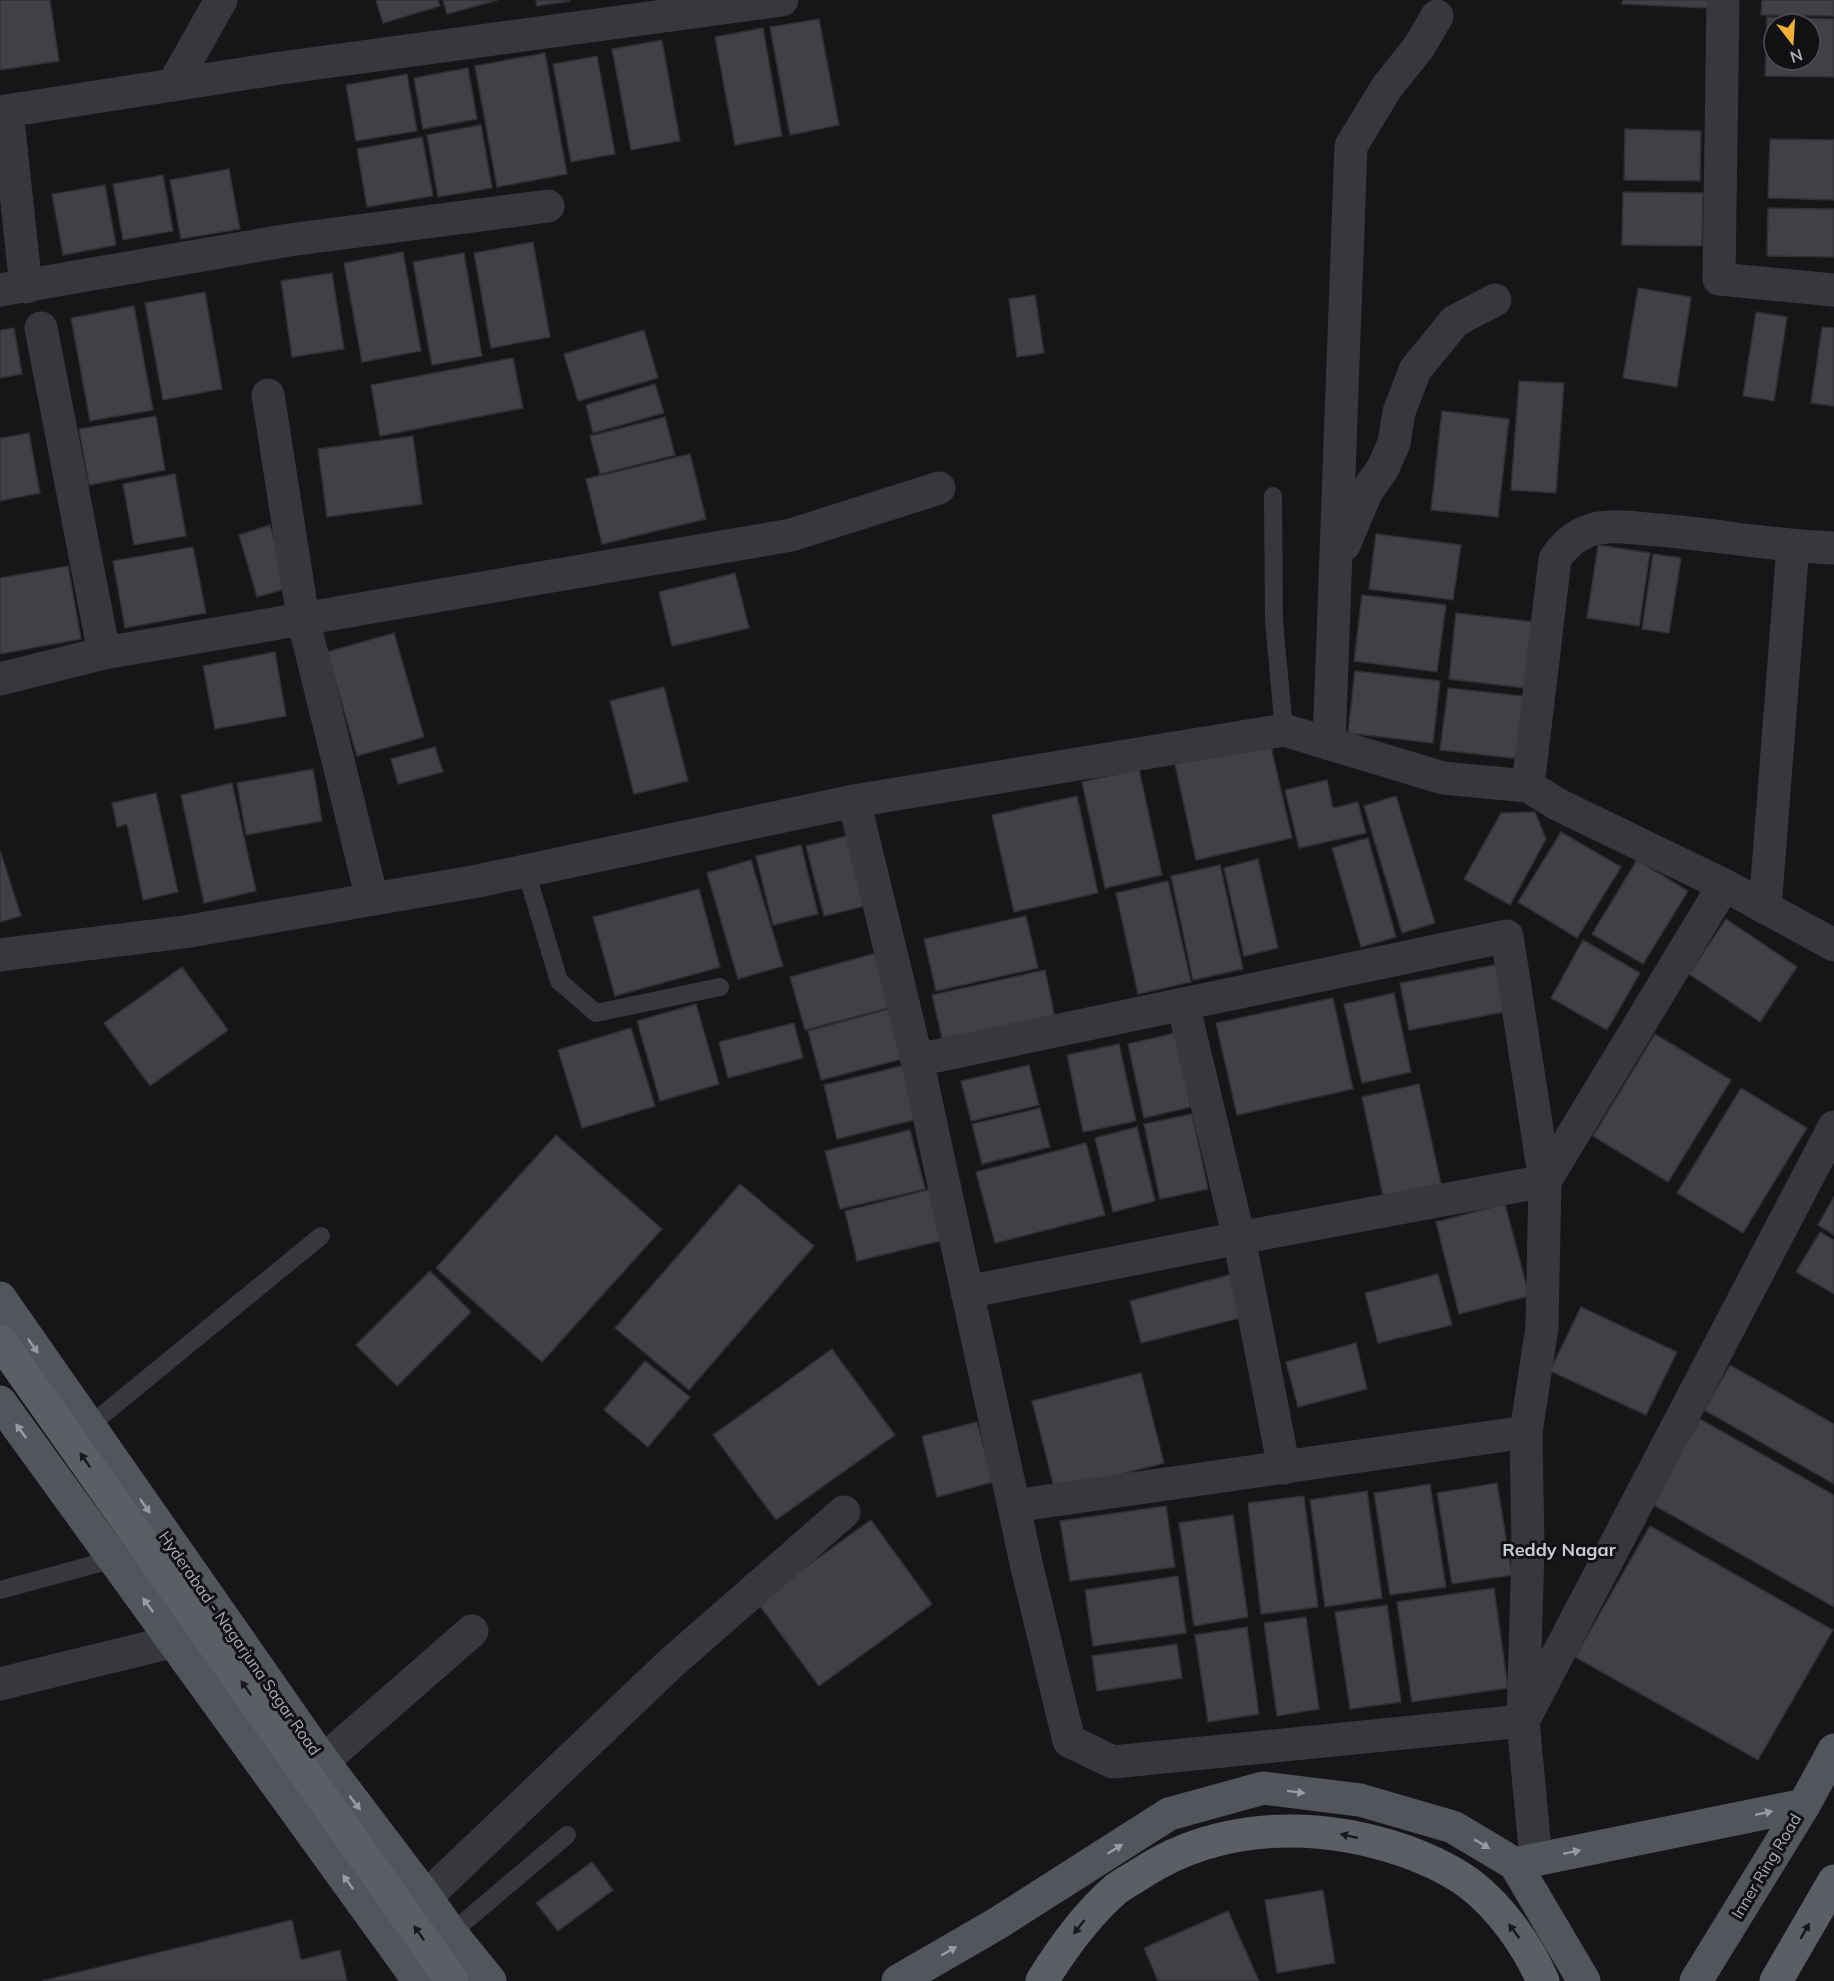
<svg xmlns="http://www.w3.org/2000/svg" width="1834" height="1981" font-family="Mulish,sans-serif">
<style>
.building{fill:#404145;stroke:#303034;stroke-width:1.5;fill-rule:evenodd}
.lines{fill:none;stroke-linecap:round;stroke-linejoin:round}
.service{stroke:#37383d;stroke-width:18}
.minor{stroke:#37383d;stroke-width:33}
.primary{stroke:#53555c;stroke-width:33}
.trunk{stroke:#5b5e65;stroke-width:33}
.oneway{fill:#979ba6}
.oneway2{fill:#18191b}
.labels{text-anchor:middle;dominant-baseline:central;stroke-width:6;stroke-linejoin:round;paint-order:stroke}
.street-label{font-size:16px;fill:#a8adb8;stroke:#111113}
.neighbourhood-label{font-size:18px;font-weight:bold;fill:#c9ccd4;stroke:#111113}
</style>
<rect width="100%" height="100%" fill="#161618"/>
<g class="building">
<polygon points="0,0 50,0 59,61 0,70"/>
<polygon points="376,0 438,0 440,6 383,23"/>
<polygon points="443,0 498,0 447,14"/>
<polygon points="536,0 570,0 570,1 537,6"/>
<polygon points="1623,0 1708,0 1707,8 1622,4"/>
<polygon points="1762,0 1834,0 1834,16 1761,15"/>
<path d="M1767,17L1834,19V77L1765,76ZM1774,24H1810V60H1774Z"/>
<polygon points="819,19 839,125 790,135 770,27"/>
<polygon points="763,28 782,136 735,145 715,37"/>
<polygon points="662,40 680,141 631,150 612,49"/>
<polygon points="545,53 567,174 497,187 475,66"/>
<polygon points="597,56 615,154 571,162 553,64"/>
<polygon points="468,68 477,119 423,129 414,78"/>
<polygon points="407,74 417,131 356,141 346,85"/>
<polygon points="481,125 492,188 438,197 427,135"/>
<polygon points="1625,129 1701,131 1700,181 1624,180"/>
<polygon points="422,137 433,196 367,207 357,149"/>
<polygon points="1770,139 1834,140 1834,200 1768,198"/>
<polygon points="229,169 240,229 181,239 170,180"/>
<polygon points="163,175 173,231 123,240 113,184"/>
<polygon points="105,185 116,245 63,255 52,194"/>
<polygon points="1623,192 1703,193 1702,246 1622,245"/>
<polygon points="1768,208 1834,209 1834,257 1767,256"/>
<polygon points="533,242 550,337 491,348 474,253"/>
<polygon points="403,252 421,351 362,362 344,263"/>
<polygon points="464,253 482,356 432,365 413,262"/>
<polygon points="332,273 344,349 292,357 281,281"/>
<polygon points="1638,288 1691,297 1677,387 1623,378"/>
<polygon points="205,292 222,389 163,400 145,303"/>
<polygon points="1035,295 1044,353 1017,357 1009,299"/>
<polygon points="134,306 153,410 90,421 71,318"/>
<polygon points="1756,312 1787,317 1774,401 1743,396"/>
<polygon points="1822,327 1834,328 1834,406 1811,403"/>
<polygon points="14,328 22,374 0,378 0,330"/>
<polygon points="644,330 658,378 578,401 564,354"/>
<polygon points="513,358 523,408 380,436 371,385"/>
<polygon points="1519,381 1564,383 1556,493 1511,490"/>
<polygon points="655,384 664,413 593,433 586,405"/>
<polygon points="1442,411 1509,419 1498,517 1431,510"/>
<polygon points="156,416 165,470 89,485 79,429"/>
<polygon points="665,417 675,455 600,474 590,436"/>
<polygon points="29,433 40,493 0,501 0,438"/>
<polygon points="413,436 422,504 327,517 318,449"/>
<polygon points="690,454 706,519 602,544 586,479"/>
<polygon points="175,474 186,536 134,545 123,484"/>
<polygon points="270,525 288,588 257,597 239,535"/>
<polygon points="1376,534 1461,545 1453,600 1369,589"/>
<polygon points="1598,545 1650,553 1639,626 1587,618"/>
<polygon points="193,547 206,613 125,628 113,561"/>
<polygon points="1653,554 1681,558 1669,633 1642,629"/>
<polygon points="68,566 81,639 0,654 0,578"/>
<polygon points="735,573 749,628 672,646 659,592"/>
<polygon points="1362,595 1446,605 1437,672 1354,661"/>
<polygon points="1456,613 1535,622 1527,688 1449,679"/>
<polygon points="394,633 424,737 357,756 327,652"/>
<polygon points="275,652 286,716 215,729 203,666"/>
<polygon points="1355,671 1440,681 1433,743 1348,733"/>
<polygon points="664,687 688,781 634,794 610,701"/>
<polygon points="1448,688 1530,697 1522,759 1440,750"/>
<polygon points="1270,742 1292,838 1196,860 1175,764"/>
<polygon points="435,747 443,772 398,784 391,759"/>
<polygon points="313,769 322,821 246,835 237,783"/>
<polygon points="1139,769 1162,875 1105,888 1082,782"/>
<polygon points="1327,780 1333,808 1358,802 1366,833 1299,848 1285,790"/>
<polygon points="232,783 256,891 204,903 181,795"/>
<polygon points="156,793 178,892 143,900 127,824 117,827 112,803"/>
<polygon points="1077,796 1098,893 1014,912 992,815"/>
<polygon points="1396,796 1435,923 1402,933 1364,806"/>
<polygon points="1535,812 1546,839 1510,905 1464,879 1501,813"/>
<polygon points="1561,832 1621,867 1577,938 1518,902"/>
<polygon points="847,836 865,906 824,916 806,846"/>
<polygon points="1368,838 1396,937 1361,947 1332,848"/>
<polygon points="801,845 818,914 773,925 756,856"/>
<polygon points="0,850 21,916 0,922"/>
<polygon points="1258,859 1278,948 1244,956 1224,868"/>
<polygon points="751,860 783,966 738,979 707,873"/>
<polygon points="1637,860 1688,891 1643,964 1592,934"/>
<polygon points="1220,865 1243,969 1193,980 1171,876"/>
<polygon points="1168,881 1191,982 1138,994 1116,893"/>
<polygon points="699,889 720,967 615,996 593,917"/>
<polygon points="1026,916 1038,968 936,991 924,939"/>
<polygon points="1726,919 1797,967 1760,1022 1689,974"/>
<polygon points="1583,940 1640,973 1607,1030 1551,998"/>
<polygon points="880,952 895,1006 805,1030 790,977"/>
<polygon points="1500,964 1509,1011 1409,1030 1400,983"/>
<polygon points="182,967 228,1030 150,1086 104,1023"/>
<polygon points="1045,970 1055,1018 943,1043 932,995"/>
<polygon points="1394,993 1411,1072 1362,1083 1344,1004"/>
<polygon points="1333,998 1353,1089 1237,1115 1216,1023"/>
<polygon points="696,1004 719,1084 660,1101 637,1021"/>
<polygon points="889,1009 902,1059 821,1080 808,1031"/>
<polygon points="794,1023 803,1058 728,1078 719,1042"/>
<polygon points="631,1028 655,1106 582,1128 558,1050"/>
<polygon points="1175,1033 1191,1107 1144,1118 1128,1044"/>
<polygon points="1655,1034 1731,1080 1668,1182 1593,1136"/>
<polygon points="1119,1044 1136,1121 1083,1132 1067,1055"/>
<polygon points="905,1065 918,1119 837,1139 824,1085"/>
<polygon points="1029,1065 1039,1105 971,1121 961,1081"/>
<polygon points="1419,1084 1441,1184 1383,1196 1362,1097"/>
<polygon points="1741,1088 1807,1128 1743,1233 1677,1193"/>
<polygon points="1040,1108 1050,1147 982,1164 972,1124"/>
<polygon points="1192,1114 1208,1189 1160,1199 1144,1124"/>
<polygon points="1137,1127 1155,1201 1113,1212 1095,1138"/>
<polygon points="910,1130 925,1189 840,1209 825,1151"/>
<polygon points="556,1135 662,1229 542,1362 436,1268"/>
<polygon points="1086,1143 1105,1215 995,1243 976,1172"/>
<polygon points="740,1184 814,1246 689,1390 615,1328"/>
<polygon points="932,1189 944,1240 857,1261 845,1211"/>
<polygon points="1834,1197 1834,1235 1818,1225"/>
<polygon points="1505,1204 1529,1296 1459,1314 1436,1222"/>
<polygon points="1820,1232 1834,1240 1834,1294 1796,1272"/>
<polygon points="430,1271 471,1312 397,1386 356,1345"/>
<polygon points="1233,1274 1244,1317 1141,1343 1130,1301"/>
<polygon points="1438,1274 1452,1325 1378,1343 1365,1293"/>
<polygon points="1581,1307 1677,1352 1646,1415 1550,1371"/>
<polygon points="1356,1343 1367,1389 1298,1407 1286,1362"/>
<polygon points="832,1349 895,1435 776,1520 713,1435"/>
<polygon points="645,1361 690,1397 648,1447 604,1410"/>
<polygon points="1730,1365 1834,1424 1834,1484 1704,1410"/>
<polygon points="1141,1373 1164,1463 1055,1491 1032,1401"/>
<polygon points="1700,1419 1834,1495 1834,1607 1652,1504"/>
<polygon points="977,1422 993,1482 937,1497 922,1436"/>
<polygon points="1497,1483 1512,1575 1452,1584 1437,1493"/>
<polygon points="1430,1484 1446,1587 1390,1595 1374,1493"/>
<polygon points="1367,1491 1382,1598 1325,1607 1310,1500"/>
<polygon points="1304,1496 1318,1607 1261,1614 1248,1503"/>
<polygon points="1166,1506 1175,1567 1070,1581 1060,1521"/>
<polygon points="1233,1515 1248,1617 1194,1626 1179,1523"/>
<polygon points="871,1520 932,1604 819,1686 757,1602"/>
<polygon points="1650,1526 1833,1630 1758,1760 1575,1657"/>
<polygon points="1178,1576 1186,1633 1093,1646 1085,1590"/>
<polygon points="1494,1588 1508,1688 1412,1702 1397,1602"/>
<polygon points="1387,1605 1401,1702 1350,1709 1335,1612"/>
<polygon points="1306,1617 1319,1709 1277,1716 1264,1623"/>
<polygon points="1247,1627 1259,1714 1208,1722 1195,1635"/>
<polygon points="1177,1644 1182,1678 1097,1691 1092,1656"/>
<polygon points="592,1862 613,1890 558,1931 536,1903"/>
<polygon points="1323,1890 1335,1963 1277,1973 1265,1900"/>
<polygon points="1228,1911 1259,1981 1158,1981 1144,1948"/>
<polygon points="292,1920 301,1960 340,1950 347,1981 42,1981"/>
</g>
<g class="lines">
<g class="service">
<polyline points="1273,496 1274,621 1284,730"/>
<polyline points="526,871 559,981 596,1013 720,987"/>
<polyline points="89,1426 321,1236"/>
<polyline points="0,1590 114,1559"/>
<polyline points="451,1933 567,1835"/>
</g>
<g class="minor">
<polyline points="1723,0 1719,279 1834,290"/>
<polyline points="173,85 221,0"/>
<polyline points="7,111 26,287"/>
<polyline points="0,112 281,68 782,0"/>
<polyline points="0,290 289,240 548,206"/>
<polyline points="41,328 104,653"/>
<polyline points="268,395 303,618 372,899"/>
<polyline points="1344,545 1367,491 1383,468 1394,443 1399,412 1415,370 1455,321 1495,300"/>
<polyline points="0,679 104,653 791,535 939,488"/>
<polyline points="1329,744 1351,146 1387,87 1419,47 1437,16"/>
<path d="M1528,786L1555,559C1564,545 1577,534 1594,529C1615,524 1638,529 1659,530C1718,535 1775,546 1834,548"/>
<polyline points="1765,908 1793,546"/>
<polyline points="0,955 184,932 478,881 854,801"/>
<polyline points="1183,1004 1239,1238 1284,1468"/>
<polyline points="917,1060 854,801 1284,730 1443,778 1528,786 1557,804 1724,885 1834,945"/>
<polyline points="967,1292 1239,1238 1545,1181 1724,885"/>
<polyline points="1014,1506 1526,1432"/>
<polyline points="0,1684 175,1641"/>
<polyline points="323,1761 472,1631"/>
<polyline points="1536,1860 1523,1721 1528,1549 1526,1432 1542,1327 1545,1181 1507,936 917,1060 1027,1567 1069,1741 1113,1762 1523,1721 1834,1127"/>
<polyline points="426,1897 670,1664 844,1512"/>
</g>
<g class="primary">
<polyline points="0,1298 323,1761 426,1897 451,1933 490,1981"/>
<polyline points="0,1402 419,1981"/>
<polyline points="1515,1864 1804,1805"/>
<polyline points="898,1981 998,1923 1169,1814 1263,1788 1360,1800 1453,1827 1515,1864 1584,1981"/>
<polyline points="1696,1981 1804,1805 1834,1750"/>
</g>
<g class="trunk">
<polyline points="0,1341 452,1981"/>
<path d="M1042,1981C1063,1947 1086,1915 1116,1889C1124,1883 1134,1878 1143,1872C1221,1822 1319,1821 1405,1851C1427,1859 1451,1870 1470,1884C1502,1909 1527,1945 1543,1981"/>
<polyline points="1776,1981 1834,1881"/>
</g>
</g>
<defs><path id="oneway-solid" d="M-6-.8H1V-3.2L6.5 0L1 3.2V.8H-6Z" transform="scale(1.5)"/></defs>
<g class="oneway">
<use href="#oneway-solid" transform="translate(33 1346) rotate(55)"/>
<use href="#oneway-solid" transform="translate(21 1431) rotate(-126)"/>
<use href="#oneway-solid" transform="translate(145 1506) rotate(55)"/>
<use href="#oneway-solid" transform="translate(148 1605) rotate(-126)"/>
<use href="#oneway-solid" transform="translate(1296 1792) rotate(7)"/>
<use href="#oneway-solid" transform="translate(355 1803) rotate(53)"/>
<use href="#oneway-solid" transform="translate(1764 1813) rotate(-12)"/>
<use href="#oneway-solid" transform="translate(1482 1844) rotate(31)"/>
<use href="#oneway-solid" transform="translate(1115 1849) rotate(-32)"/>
<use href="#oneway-solid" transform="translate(1572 1852) rotate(-12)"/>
<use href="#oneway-solid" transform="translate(348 1882) rotate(-126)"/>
<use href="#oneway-solid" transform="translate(949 1951) rotate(-30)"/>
</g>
<g class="oneway2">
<use href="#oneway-solid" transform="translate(85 1460) rotate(-125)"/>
<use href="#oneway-solid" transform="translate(246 1688) rotate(-125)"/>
<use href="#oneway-solid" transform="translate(1349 1836) rotate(-167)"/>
<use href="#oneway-solid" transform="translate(1079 1927) rotate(128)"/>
<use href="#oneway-solid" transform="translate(1514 1931) rotate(-127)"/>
<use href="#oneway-solid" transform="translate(1805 1931) rotate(-60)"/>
<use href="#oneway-solid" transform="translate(419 1933) rotate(-125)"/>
</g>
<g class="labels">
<g class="street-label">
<text transform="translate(240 1643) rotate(55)">Hyderabad - Nagarjuna Sagar Road</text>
<text transform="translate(1766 1866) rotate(-59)">Inner Ring Road</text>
</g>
<g class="neighbourhood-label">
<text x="1559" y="1549">Reddy Nagar</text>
</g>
</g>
<g transform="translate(1792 42) rotate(163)"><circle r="28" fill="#111113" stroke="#4d4f55" stroke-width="1.5"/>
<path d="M0-4.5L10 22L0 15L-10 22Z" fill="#f2b134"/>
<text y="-9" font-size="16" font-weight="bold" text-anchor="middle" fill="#a8adb8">N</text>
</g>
</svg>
